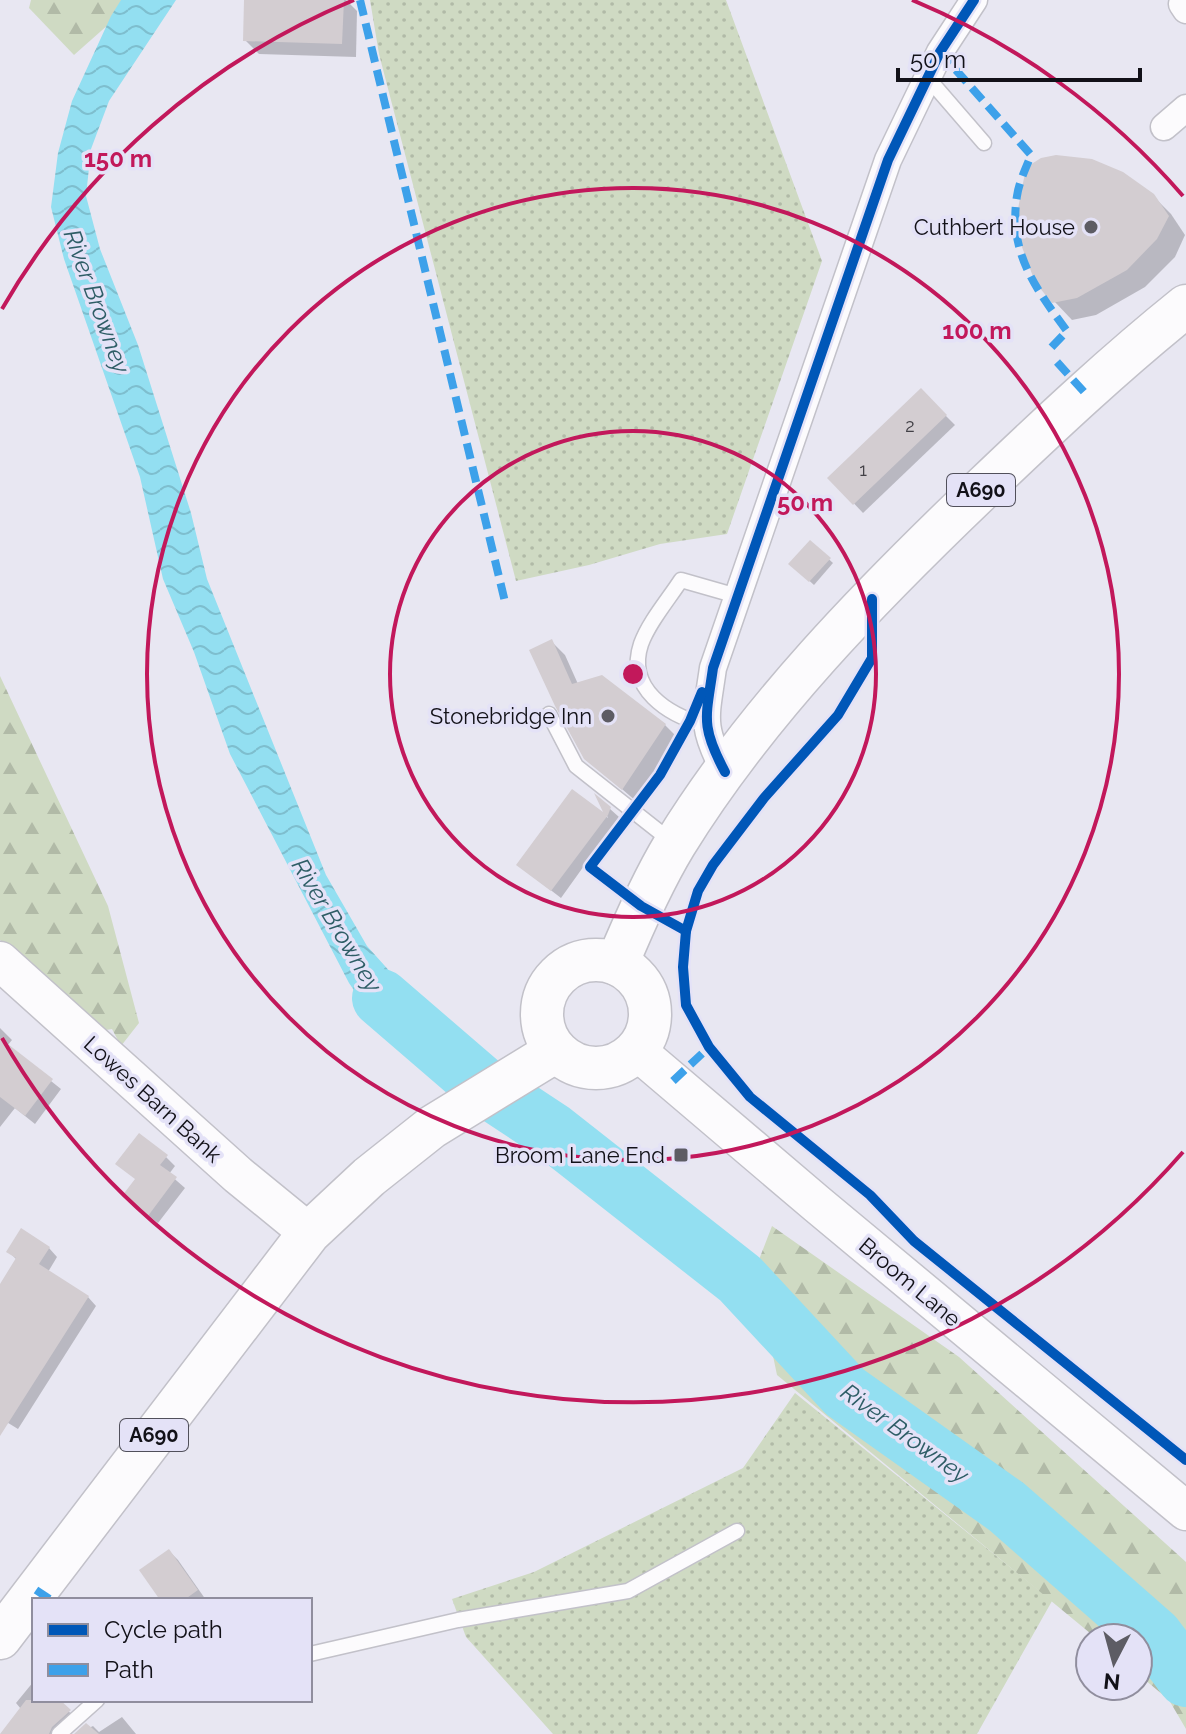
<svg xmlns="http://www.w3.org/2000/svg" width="1186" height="1734" font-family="Raleway,sans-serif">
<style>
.grass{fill:url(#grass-dots)}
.forest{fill:url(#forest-firs)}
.water{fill:url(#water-waves)}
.shadow{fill:#0003}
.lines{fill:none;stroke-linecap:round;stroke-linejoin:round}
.river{stroke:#93dff1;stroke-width:58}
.building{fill:#d3cdd1}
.lane-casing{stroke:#c2c1c9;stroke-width:17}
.street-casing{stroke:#c2c1c9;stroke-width:29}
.secondary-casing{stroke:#c2c1c9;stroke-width:41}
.primary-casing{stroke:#c2c1c9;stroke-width:45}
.lane{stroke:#fcfbfd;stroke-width:14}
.street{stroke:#fcfbfd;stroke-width:26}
.secondary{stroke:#fcfbfd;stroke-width:38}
.primary{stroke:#fcfbfd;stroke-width:42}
.quiet{stroke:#3da1ea;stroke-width:8;stroke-dasharray:16 8;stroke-linecap:butt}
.cycleway-casing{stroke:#e4e2f7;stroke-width:15}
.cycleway{stroke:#0057b8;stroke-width:10}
.ring{fill:none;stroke:#c2185b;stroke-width:4}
.poi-dot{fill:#5d5c64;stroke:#e4e2f7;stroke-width:3}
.labels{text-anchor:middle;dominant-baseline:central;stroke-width:7;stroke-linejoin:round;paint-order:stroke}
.number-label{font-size:18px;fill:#424046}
.shield{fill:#e4e2f7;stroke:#51505b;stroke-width:2}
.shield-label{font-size:20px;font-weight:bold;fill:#121118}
.poi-label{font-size:22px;fill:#121118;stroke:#e4e2f7;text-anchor:end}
.street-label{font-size:22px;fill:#121118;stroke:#e4e2f7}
.water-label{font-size:24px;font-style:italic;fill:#2e5d66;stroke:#e4e2f7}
.centre{fill:#c2185b;stroke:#e4e2f7;stroke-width:4}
.ring-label{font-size:24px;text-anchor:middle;font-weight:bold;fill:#c2185b;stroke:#e4e2f7;stroke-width:7;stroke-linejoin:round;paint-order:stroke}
</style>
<defs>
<pattern id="grass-dots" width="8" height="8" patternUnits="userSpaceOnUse" patternTransform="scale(2)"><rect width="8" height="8" fill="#cfdac3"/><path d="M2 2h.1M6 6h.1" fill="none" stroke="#b1baa7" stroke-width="1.8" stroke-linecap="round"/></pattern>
<pattern id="forest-firs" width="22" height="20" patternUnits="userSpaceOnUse" patternTransform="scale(2)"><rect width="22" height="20" fill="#cfdac3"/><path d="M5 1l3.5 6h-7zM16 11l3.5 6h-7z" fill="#b1baa7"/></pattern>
<pattern id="water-waves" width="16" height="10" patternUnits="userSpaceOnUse" patternTransform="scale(2)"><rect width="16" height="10" fill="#93dff1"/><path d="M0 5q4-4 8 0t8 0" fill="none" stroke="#7ebece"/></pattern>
</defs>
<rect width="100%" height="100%" fill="#e8e7f2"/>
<g class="grass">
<polygon points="370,0 726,0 822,261 727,534 660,544 589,565 516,581 379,54"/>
<polygon points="795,1393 1052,1601 977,1734 553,1734 466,1637 452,1599 534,1572 743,1468"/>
</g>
<g class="forest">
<polygon points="31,0 136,0 74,55 29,8"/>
<polygon points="0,676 108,906 139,1023 121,1046 112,1029 100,1031 0,940"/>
<polygon points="772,1226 959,1357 1186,1562 1186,1729 1169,1700 1138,1674 1138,1638 1096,1638 777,1375 755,1270"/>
</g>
<polygon class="water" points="121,0 176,0 109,101 91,149 86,196 100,249 138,345 191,513 207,579 326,875 367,946 410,994 459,1036 425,1067 388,1040 349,983 230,754 194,652 163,579 140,477 64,259 51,207 58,153 72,101 111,16"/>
<g class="shadow">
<polygon points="246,0 346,0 357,11 356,57 259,54 245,40"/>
<polygon points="1152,195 1171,214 1185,235 1175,257 1145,287 1096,315 1072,320 1054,301"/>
<polygon points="921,391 955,425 863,513 830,478"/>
<polygon points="810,542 833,563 814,585 791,564"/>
<polygon points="552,642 565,655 578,684 665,725 679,739 637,802 586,758"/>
<polygon points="573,792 608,818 600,800 619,817 561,898 518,865"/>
<polygon points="0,1028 12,1040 7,1046 61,1089 35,1124 15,1108 0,1127"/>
<polygon points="166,1157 175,1166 169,1174 185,1188 158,1223 134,1204 136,1180"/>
<polygon points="49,1248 57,1257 48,1272 88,1297 96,1306 18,1429 0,1418 0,1288 17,1260 9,1252"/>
<polygon points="169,1551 178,1560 206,1600 162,1600"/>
<polygon points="34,1681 34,1700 56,1700 78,1720 64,1734 5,1734 21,1709 16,1703"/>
<polygon points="122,1717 136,1734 77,1734 93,1726 99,1732"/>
</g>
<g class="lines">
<polyline class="river" points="381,998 482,1085 553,1132 740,1279 845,1392 1007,1507 1154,1636 1186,1678"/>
</g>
<g class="building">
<polygon points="244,0 344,0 342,44 243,41"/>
<polygon points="1056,155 1092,159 1123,172 1154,194 1169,216 1157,239 1127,270 1077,298 1052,303 1035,282 1022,247 1017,214 1024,178 1030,165 1041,158"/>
<polygon points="921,388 947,415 853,505 827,478"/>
<polygon points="810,540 831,558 809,582 788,564"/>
<polygon points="552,639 572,684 602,675 666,724 622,790 584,759 555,706 529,650"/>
<polygon points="572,789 603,812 594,793 611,807 608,815 551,891 516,865"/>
<polygon points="0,1038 53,1079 25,1116 0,1097"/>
<polygon points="139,1133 168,1155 160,1165 177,1177 148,1216 122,1196 135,1179 115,1164"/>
<polygon points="21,1228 50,1247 39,1264 89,1296 0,1436 0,1284 16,1258 6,1252"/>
<polygon points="169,1549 198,1590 184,1600 160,1600 139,1570"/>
<polygon points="26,1700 60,1700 71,1710 52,1727 49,1734 0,1734"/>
<polygon points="86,1723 99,1734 74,1734"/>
</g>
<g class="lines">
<defs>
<g id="lane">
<polyline points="927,77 984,143"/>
<polyline points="549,714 576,766 671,841"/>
<path d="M705,725C668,715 626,689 641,644C649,622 668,600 681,580L737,596"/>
<polyline points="310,1654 458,1620 628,1591 737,1531"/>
<polyline points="59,1734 97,1700"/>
</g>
<g id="street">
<polyline points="1182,4 1186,10"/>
<polyline points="1164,127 1186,108"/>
<path d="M725,772C700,725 706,718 713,668L888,160L940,52L974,0"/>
</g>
<g id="secondary">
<polyline points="0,961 238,1175 309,1233"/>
<polyline points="637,1051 817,1204 1186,1511"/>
</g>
<g id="primary">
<circle cx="596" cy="1014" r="54"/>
<path d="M617,964C634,923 652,882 675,844C757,711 871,595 983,488C1049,425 1115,363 1186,306"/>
<polyline points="0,1638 309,1233 369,1177 432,1127 556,1051"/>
</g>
</defs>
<use href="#lane" class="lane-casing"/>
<use href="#street" class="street-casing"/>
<use href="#secondary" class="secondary-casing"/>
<use href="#primary" class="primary-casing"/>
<use href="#lane" class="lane"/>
<use href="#street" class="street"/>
<use href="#secondary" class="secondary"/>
<use href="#primary" class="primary"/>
<g class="quiet">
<polyline points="360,0 506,606"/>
<path d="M940,52L1031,155C1026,168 1019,182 1017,196C1008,252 1036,289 1067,331L1048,351"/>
<polyline points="1057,362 1085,393"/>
<polyline points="673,1081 709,1047"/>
<polyline points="36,1590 51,1600"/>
</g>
<defs>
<g id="cycleway">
<polyline points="872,599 872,658 838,715 764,798 713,865 698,891 686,931 683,967 686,1005 709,1047 750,1097 870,1195 914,1241 1186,1460"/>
<path d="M725,772C700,725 706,718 713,668L888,160L940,52L974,0"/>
<polyline points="686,931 641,906 590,867 660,775 690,721 702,692"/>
</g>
</defs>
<use href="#cycleway" class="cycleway-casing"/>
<use href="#cycleway" class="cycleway"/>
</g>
<g class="ring">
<circle cx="633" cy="674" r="243"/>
<circle cx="633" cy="674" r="486"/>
<path d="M1183 1152A729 729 0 0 1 2 1038M2 309A729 729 0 0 1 354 0M912 0A729 729 0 0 1 1183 196"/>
</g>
<g class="poi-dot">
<circle cx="1091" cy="227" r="8"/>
<circle cx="608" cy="716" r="8"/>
<rect x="673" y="1147" width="16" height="16" rx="4"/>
</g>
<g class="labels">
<g class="number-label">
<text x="910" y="425">2</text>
<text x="863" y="469">1</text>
</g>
<g class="shield">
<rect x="947" y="474" width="68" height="32" rx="6"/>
<rect x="120" y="1419" width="68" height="32" rx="6"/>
</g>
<g class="shield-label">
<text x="981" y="490">A690</text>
<text x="154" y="1435">A690</text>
</g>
<g class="poi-label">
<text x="1075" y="227">Cuthbert House</text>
<text x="592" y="716">Stonebridge Inn</text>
<text x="665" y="1155">Broom Lane End</text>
</g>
<g class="street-label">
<text transform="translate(153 1099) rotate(42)">Lowes Barn Bank</text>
<text transform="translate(910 1282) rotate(40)">Broom Lane</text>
</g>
<g class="water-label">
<text transform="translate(97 301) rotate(70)">River Browney</text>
<text transform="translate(337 925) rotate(59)">River Browney</text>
<text transform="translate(905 1433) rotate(36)">River Browney</text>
</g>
</g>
<circle cx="633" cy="674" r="12" class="centre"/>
<g class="ring-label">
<text x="118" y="167">150 m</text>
<text x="977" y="339">100 m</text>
<text x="805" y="511">50 m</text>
</g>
<rect x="32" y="1598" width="280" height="104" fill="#e4e2f7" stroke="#908e9e" stroke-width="2"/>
<rect x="48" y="1624" width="40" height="12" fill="#0057b8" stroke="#908e9e" stroke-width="2"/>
<text x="104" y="1638" font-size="24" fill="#121118">Cycle path</text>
<rect x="48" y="1664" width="40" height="12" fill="#3da1ea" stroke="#908e9e" stroke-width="2"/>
<text x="104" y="1678" font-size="24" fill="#121118">Path</text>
<g transform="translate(1114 1662) rotate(186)"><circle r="38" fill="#e4e2f7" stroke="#908e9e" stroke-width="2"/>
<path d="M0-6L14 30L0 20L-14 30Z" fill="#5d5c64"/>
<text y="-12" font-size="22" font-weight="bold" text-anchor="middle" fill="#121118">N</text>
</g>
<path d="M898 68v12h242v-12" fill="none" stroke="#121118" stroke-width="4"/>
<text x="910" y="68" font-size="24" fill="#121118" stroke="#e4e2f7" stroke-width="6" paint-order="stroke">50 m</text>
</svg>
